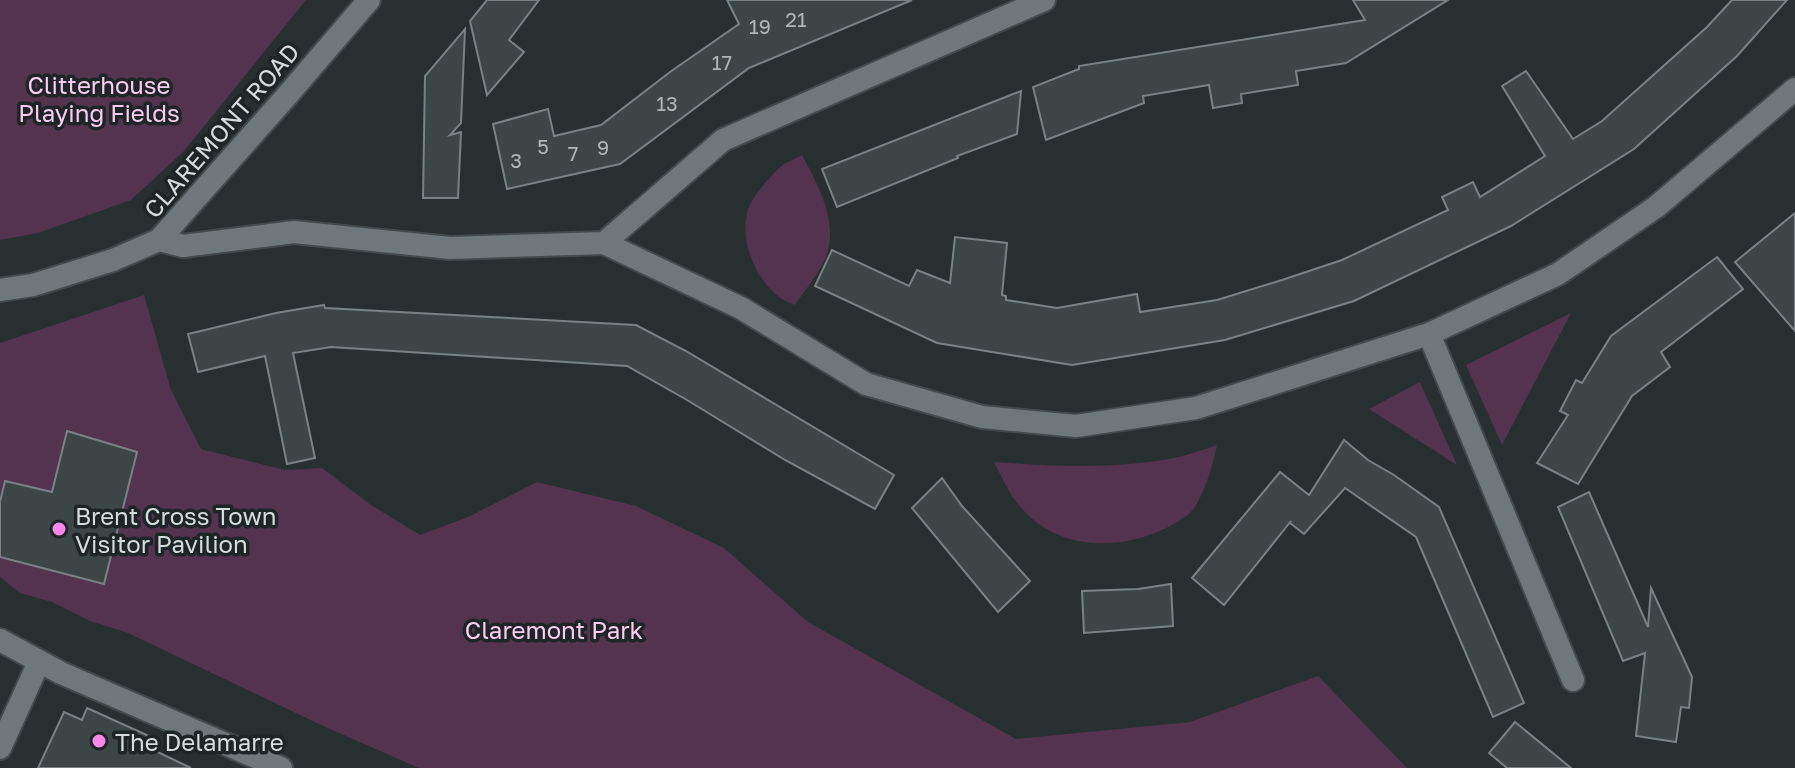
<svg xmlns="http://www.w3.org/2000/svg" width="1795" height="768" font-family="'Golos Text',sans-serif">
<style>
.green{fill:#53334e}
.building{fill:#3d4647;stroke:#788284;stroke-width:2}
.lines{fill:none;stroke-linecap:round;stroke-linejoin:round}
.minor-casing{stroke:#434a4c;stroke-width:26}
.tertiary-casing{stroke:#434a4c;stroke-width:26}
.minor{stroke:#6e7779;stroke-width:22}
.tertiary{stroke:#6e7779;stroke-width:22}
.poi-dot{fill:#f888ea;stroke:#1e2527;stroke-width:3}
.labels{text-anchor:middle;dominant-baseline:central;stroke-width:7;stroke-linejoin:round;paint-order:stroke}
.number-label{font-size:20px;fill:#b0b6b7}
.park-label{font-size:24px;fill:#fccbf3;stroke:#1e2527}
.street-label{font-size:24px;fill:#d6dbdc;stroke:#1e2527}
.poi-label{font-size:24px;fill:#d6dbdc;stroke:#1e2527;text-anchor:start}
</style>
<rect width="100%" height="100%" fill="#272f31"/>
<g class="green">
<polygon points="0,0 306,0 184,151 131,200 38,233 0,240"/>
<path d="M802,155C818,185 839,222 826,257C819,274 805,290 795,305C790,303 783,300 779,297C753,277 735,231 752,201C758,190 771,176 780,167C786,162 795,159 802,155Z"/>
<polygon points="144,295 171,390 201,449 285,470 322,468 371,505 420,535 468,517 537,482 636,506 724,548 808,622 1016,739 1190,722 1318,676 1407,768 419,768 321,725 128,633 90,621 52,602 20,593 0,577 0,343"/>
<polygon points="1571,313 1502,445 1466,365"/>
<polygon points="1420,382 1457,465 1369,409"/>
<path d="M1217,445C1214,462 1203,500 1190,513C1183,519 1173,525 1164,529C1120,550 1063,550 1027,514C1012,500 1003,480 994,462C1053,466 1111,469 1169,459C1186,456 1202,450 1217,445Z"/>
</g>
<g class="building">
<polygon points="487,0 539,0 509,40 524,52 487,95 470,21"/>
<polygon points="727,0 912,0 749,68 620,164 507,189 493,124 548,109 554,136 601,125 670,72 739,24"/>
<polygon points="1353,0 1448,0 1346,63 1296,71 1298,85 1241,94 1242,103 1213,108 1209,85 1143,96 1144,103 1046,140 1033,87 1079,69 1079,66 1365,20"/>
<polygon points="1732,0 1787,0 1737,56 1634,149 1511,226 1354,301 1225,340 1072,365 937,343 815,286 832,250 909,286 917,270 950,283 955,237 1007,243 1002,295 1006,296 1006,300 1057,308 1137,294 1140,312 1217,300 1282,280 1342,260 1448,210 1442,197 1473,182 1480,197 1545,156 1502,86 1526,71 1573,139 1602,121 1707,27"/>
<polygon points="465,29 461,123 450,135 461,132 458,198 423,198 425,76"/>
<polygon points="1021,91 1017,134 957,156 958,158 837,207 822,169"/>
<polygon points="1795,213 1795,331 1735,262"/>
<polygon points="1717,257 1743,289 1661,352 1670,367 1632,396 1578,484 1537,463 1568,415 1560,411 1576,380 1582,383 1611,336"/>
<polygon points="324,305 325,308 636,325 686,351 894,475 875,509 785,460 687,400 627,366 331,347 293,353 315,458 287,464 265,356 198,372 188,334 276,313"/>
<polygon points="67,431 137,452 104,584 0,557 0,502 5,481 52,492"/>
<polygon points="1344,440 1368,460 1394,475 1439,507 1524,703 1493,717 1416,537 1345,488 1304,534 1290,523 1291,521 1224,605 1192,578 1280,472 1309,495"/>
<polygon points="942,478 962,506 1030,581 998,612 912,508"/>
<polygon points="1589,492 1648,627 1651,588 1692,677 1689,708 1681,707 1676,742 1636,736 1645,653 1623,661 1558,507"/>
<polygon points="1171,584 1173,626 1084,633 1082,591 1138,589"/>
<polygon points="87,708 149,736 145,746 191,768 38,768 64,712 82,720"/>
<polygon points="1515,722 1571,768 1507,768 1489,753"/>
</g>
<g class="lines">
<defs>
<g id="minor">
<polyline points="159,240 183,246 294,232 450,248 604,243 723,140 1044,0"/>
<polyline points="604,243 741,308 866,384 982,417 1076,426 1196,408 1429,334 1558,274 1656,207 1795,89"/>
<polyline points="1429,334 1573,680"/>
<polyline points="0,640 61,673 281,768"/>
<polyline points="0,748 39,662"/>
</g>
<polyline id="tertiary" points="0,290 33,285 113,260 159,240 285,98 369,0"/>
</defs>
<use href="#minor" class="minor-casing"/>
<use href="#tertiary" class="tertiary-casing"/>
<use href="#minor" class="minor"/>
<use href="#tertiary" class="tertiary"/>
</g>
<g class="poi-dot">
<circle cx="59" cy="529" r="8"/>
<circle cx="99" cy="741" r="8"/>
</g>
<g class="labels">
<g class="number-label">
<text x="796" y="19">21</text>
<text x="760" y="26">19</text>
<text x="722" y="62">17</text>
<text x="667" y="103">13</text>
<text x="543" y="146">5</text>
<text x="603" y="147">9</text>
<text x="573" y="153">7</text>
<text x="516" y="160">3</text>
</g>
<g class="park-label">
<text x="99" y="84">Clitterhouse<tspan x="99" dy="28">Playing Fields</tspan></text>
<text x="554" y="629">Claremont Park</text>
</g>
<g class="street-label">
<text transform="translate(221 130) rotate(-49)">CLAREMONT ROAD</text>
</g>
<g class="poi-label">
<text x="75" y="515">Brent Cross Town<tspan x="75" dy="28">Visitor Pavilion</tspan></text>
<text x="115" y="741">The Delamarre</text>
</g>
</g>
</svg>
